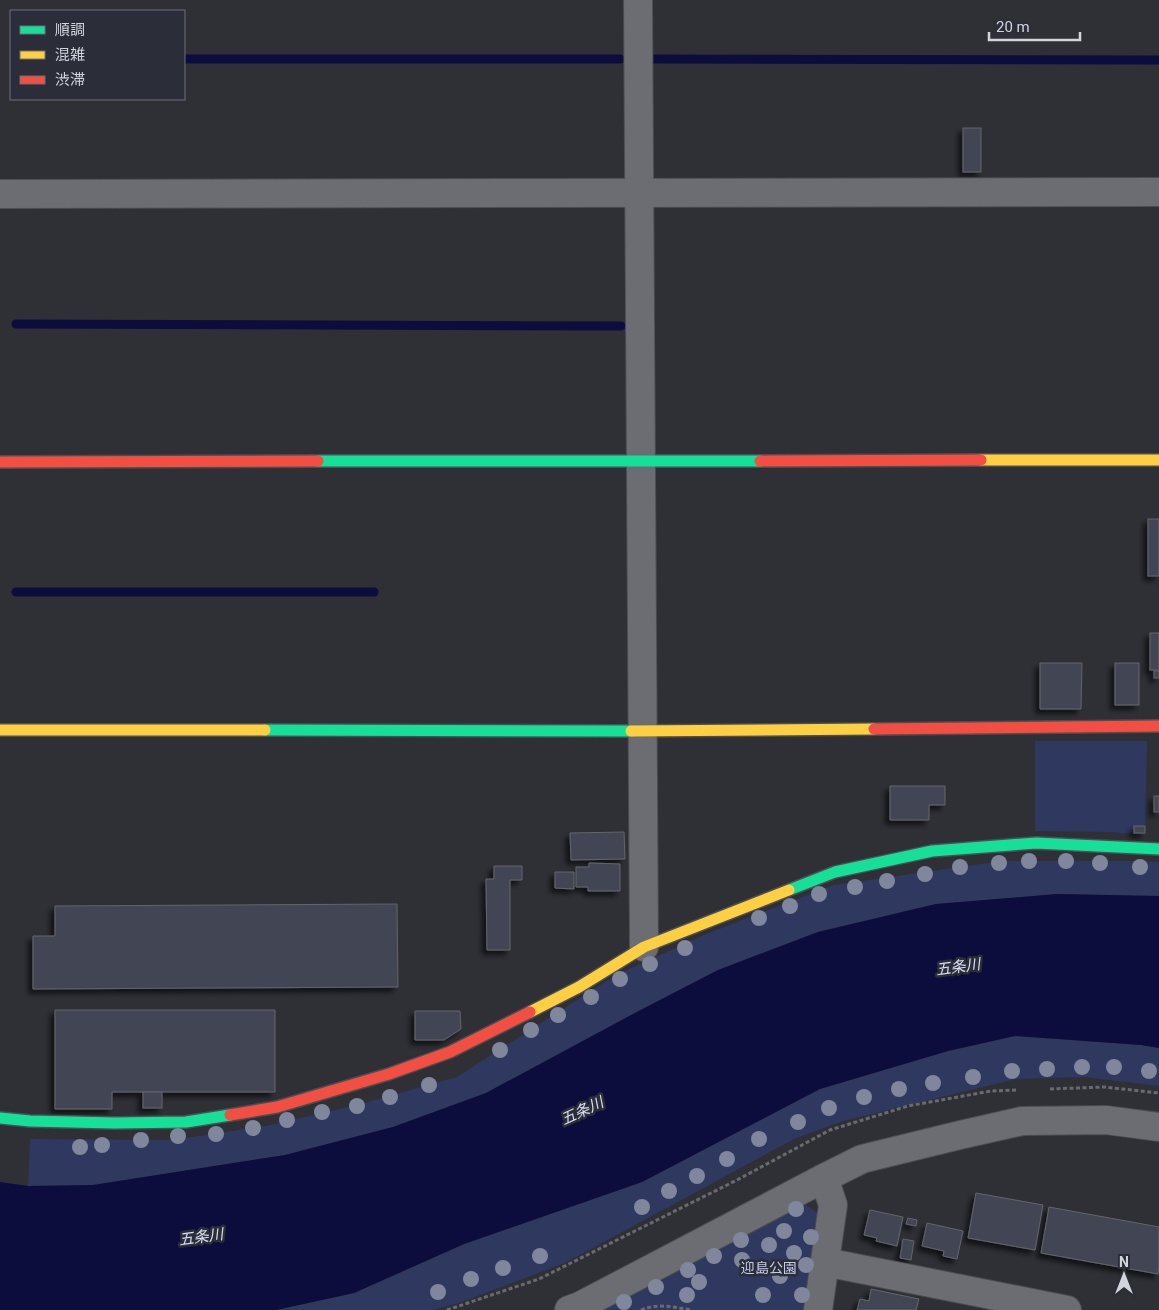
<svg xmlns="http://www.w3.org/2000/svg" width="1159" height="1310" font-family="Roboto,'Noto Sans JP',sans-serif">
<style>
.green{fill:#2f385f}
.water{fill:#0c0d3c}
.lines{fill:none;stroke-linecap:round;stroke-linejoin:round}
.stream{stroke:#0c0d3c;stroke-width:9}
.building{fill:#424553;stroke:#64656a;filter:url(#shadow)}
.street-casing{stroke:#4c4e53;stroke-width:30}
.fast-casing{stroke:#4c4e53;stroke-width:14}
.slow-casing{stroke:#4c4e53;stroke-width:14}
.jam-casing{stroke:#4c4e53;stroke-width:14}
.path{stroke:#696a6d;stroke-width:3;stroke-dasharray:4 2.5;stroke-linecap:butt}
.street{stroke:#6c6d72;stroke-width:28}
.fast{stroke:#16e098;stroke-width:11}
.slow{stroke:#ffcf43;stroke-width:11}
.jam{stroke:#f24e42;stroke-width:11}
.tree{fill:#80879d}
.labels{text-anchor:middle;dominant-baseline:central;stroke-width:5;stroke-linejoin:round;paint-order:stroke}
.park-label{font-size:14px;fill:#c4cef1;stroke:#2b2e39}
.water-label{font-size:15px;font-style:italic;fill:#dae0f2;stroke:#2b2e39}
</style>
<defs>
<filter id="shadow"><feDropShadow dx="-4.5" dy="4.5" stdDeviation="2.5" flood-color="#0009"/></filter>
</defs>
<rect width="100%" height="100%" fill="#2e3036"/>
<g class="green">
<polygon points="1035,741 1147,741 1145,835 1110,832 1035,831"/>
<polygon points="1002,861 1138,861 1159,862 1159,896 1057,894 936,904 818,932 718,970 633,1014 486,1093 393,1127 285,1155 93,1185 28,1186 30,1139 172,1140 266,1126 357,1105 457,1077 616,975 706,934 834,885"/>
<polygon points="1015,1036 1141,1045 1159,1048 1159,1086 1084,1077 1016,1079 843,1121 794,1139 565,1263 459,1303 432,1310 276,1310 354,1293 464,1244 642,1182 820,1089 948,1051"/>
<polygon points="800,1201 819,1214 805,1310 596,1310"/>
</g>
<polygon class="water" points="1057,894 1159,896 1159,1048 1141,1045 1015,1036 948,1051 820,1089 642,1182 464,1244 354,1293 276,1310 0,1310 0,1182 28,1186 93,1185 285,1155 393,1127 486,1093 633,1014 718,970 818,932 936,904"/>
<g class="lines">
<g class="stream">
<polyline points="184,59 620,59"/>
<polyline points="654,59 1159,60"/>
<polyline points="16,324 621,326"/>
<polyline points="16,592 374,592"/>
</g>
</g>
<g class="building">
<rect x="963" y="128" width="18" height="44"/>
<rect x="1148" y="519" width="11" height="57"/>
<rect x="1150" y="633" width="9" height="37"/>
<polygon points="1040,663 1082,663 1081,709 1040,709"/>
<rect x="1115" y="663" width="24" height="42"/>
<rect x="1154" y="671" width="5" height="7"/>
<polygon points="890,786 945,786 945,805 929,805 929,820 890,820"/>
<rect x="1154" y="796" width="5" height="16"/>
<rect x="1134" y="826" width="11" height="7"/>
<polygon points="624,832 625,859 571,860 570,833"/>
<polygon points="589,863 620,864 620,891 588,891 588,887 576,887 576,867 589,867"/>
<polygon points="494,866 522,866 522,880 510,880 510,950 487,950 486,879 494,879"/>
<polygon points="555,872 574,872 574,889 555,888"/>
<polygon points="397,904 398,987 33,989 33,936 55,936 55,906"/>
<polygon points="55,1010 275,1010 275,1092 112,1092 112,1109 55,1109"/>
<polygon points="415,1011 460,1011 461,1029 444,1040 415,1040"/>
<rect x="143" y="1092" width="19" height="16"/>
<polygon points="976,1193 1043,1205 1035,1250 968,1238"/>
<polygon points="1049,1207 1159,1227 1159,1266 1158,1274 1041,1253"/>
<polygon points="870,1210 903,1217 897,1246 876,1241 877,1238 864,1235"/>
<polygon points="908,1218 917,1220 916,1226 906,1224"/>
<polygon points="927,1223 963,1231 957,1259 943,1256 944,1251 922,1246"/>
<polygon points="903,1239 914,1241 911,1260 900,1258"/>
<polygon points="871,1289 919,1299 916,1310 857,1310 860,1299 869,1301"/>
</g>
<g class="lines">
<defs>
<g id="street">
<polyline points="638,0 644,947"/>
<polyline points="0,194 1159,192"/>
<polyline points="825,1262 1067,1310"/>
<polyline points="569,1310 580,1306 824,1178 862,1159 960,1135 1022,1121 1106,1120 1159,1127"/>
<polyline points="818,1310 833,1205 824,1178"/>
</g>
<g id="fast">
<polyline points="318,461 760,461"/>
<polyline points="265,730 631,731"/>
<polyline points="789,890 835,872 932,851 1036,843 1159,849"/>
<polyline points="0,1118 30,1121 114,1123 186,1122 230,1115"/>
</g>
<g id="slow">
<polyline points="981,460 1159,460"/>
<polyline points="0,730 265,730"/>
<polyline points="631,731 874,729"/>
<polyline points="530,1012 579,987 644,947 789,890"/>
</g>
<g id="jam">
<polyline points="760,461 981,460"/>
<polyline points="0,462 318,461"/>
<polyline points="874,729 1159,726"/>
<polyline points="230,1115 277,1107 389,1074 450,1052 530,1012"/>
</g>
</defs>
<use href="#street" class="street-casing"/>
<use href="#fast" class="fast-casing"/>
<use href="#slow" class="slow-casing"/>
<use href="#jam" class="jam-casing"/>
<g class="path">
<polyline points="1050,1089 1104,1087 1159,1093"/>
<polyline points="447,1310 539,1279 737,1180 830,1130 908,1106 991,1091 1018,1090"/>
<path d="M641,1310C657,1303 674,1307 691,1310"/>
</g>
<use href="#street" class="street"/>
<use href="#fast" class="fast"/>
<use href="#slow" class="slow"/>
<use href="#jam" class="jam"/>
</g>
<g class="tree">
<circle cx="1029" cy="861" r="8"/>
<circle cx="1066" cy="861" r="8"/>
<circle cx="999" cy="863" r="8"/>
<circle cx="1100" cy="863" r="8"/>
<circle cx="960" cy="867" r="8"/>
<circle cx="1140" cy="867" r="8"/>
<circle cx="925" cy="874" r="8"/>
<circle cx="887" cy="881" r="8"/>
<circle cx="855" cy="887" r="8"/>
<circle cx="819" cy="894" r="8"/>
<circle cx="790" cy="906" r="8"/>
<circle cx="759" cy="918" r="8"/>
<circle cx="685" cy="948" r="8"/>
<circle cx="650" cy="964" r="8"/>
<circle cx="620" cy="979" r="8"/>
<circle cx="591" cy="997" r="8"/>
<circle cx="558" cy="1015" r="8"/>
<circle cx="531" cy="1030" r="8"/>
<circle cx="500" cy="1050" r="8"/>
<circle cx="1082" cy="1067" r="8"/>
<circle cx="1114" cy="1067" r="8"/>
<circle cx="1047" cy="1069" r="8"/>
<circle cx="1012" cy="1071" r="8"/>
<circle cx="1149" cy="1071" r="8"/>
<circle cx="973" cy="1077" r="8"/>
<circle cx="933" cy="1083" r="8"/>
<circle cx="429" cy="1085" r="8"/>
<circle cx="899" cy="1089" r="8"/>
<circle cx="390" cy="1097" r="8"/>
<circle cx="864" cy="1097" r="8"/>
<circle cx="357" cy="1106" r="8"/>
<circle cx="829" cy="1108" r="8"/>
<circle cx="322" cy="1112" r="8"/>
<circle cx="287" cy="1120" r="8"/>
<circle cx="798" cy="1122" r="8"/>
<circle cx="253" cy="1128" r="8"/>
<circle cx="216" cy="1134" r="8"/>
<circle cx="178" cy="1136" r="8"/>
<circle cx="759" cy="1139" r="8"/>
<circle cx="141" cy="1140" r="8"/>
<circle cx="102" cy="1145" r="8"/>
<circle cx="80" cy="1147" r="8"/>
<circle cx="727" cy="1159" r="8"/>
<circle cx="697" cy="1176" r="8"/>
<circle cx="669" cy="1191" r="8"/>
<circle cx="642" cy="1207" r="8"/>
<circle cx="796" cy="1209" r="8"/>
<circle cx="784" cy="1231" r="8"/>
<circle cx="811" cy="1237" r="8"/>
<circle cx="741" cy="1240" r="8"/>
<circle cx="769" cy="1245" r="8"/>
<circle cx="794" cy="1253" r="8"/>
<circle cx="540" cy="1256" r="8"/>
<circle cx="714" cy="1256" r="8"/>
<circle cx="742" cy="1260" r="8"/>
<circle cx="806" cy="1265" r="8"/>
<circle cx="503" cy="1268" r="8"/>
<circle cx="688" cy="1270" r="8"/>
<circle cx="780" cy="1276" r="8"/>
<circle cx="471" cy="1279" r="8"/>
<circle cx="699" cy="1282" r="8"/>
<circle cx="656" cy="1287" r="8"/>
<circle cx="438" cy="1292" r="8"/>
<circle cx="687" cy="1295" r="8"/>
<circle cx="763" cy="1295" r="8"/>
<circle cx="802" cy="1295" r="8"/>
<circle cx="624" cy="1302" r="8"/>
</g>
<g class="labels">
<g class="park-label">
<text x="769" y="1268">迎島公園</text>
</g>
<g class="water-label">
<text transform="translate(958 967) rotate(-8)">五条川</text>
<text transform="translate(582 1111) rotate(-25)">五条川</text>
<text transform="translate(201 1237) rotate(-8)">五条川</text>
</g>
</g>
<rect x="10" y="10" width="175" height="90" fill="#2b2e39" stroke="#6e717a"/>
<rect x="20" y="26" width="25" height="8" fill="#16e098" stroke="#6e717a"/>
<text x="55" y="35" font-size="15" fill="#d2d5dc">順調</text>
<rect x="20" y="51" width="25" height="8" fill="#ffcf43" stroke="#6e717a"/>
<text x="55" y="60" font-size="15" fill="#d2d5dc">混雑</text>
<rect x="20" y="76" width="25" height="8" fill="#f24e42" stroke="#6e717a"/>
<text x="55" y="85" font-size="15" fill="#d2d5dc">渋滞</text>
<g transform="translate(1124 1275)" stroke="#2b2e39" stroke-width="4" paint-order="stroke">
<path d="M0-4L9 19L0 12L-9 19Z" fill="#d2d5dc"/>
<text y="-8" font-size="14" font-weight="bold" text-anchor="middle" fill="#d2d5dc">N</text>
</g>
<path d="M989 32v8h91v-8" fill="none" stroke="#d2d5dc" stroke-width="2.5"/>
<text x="996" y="32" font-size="15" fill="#d2d5dc" stroke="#2b2e39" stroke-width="4" paint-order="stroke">20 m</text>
</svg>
